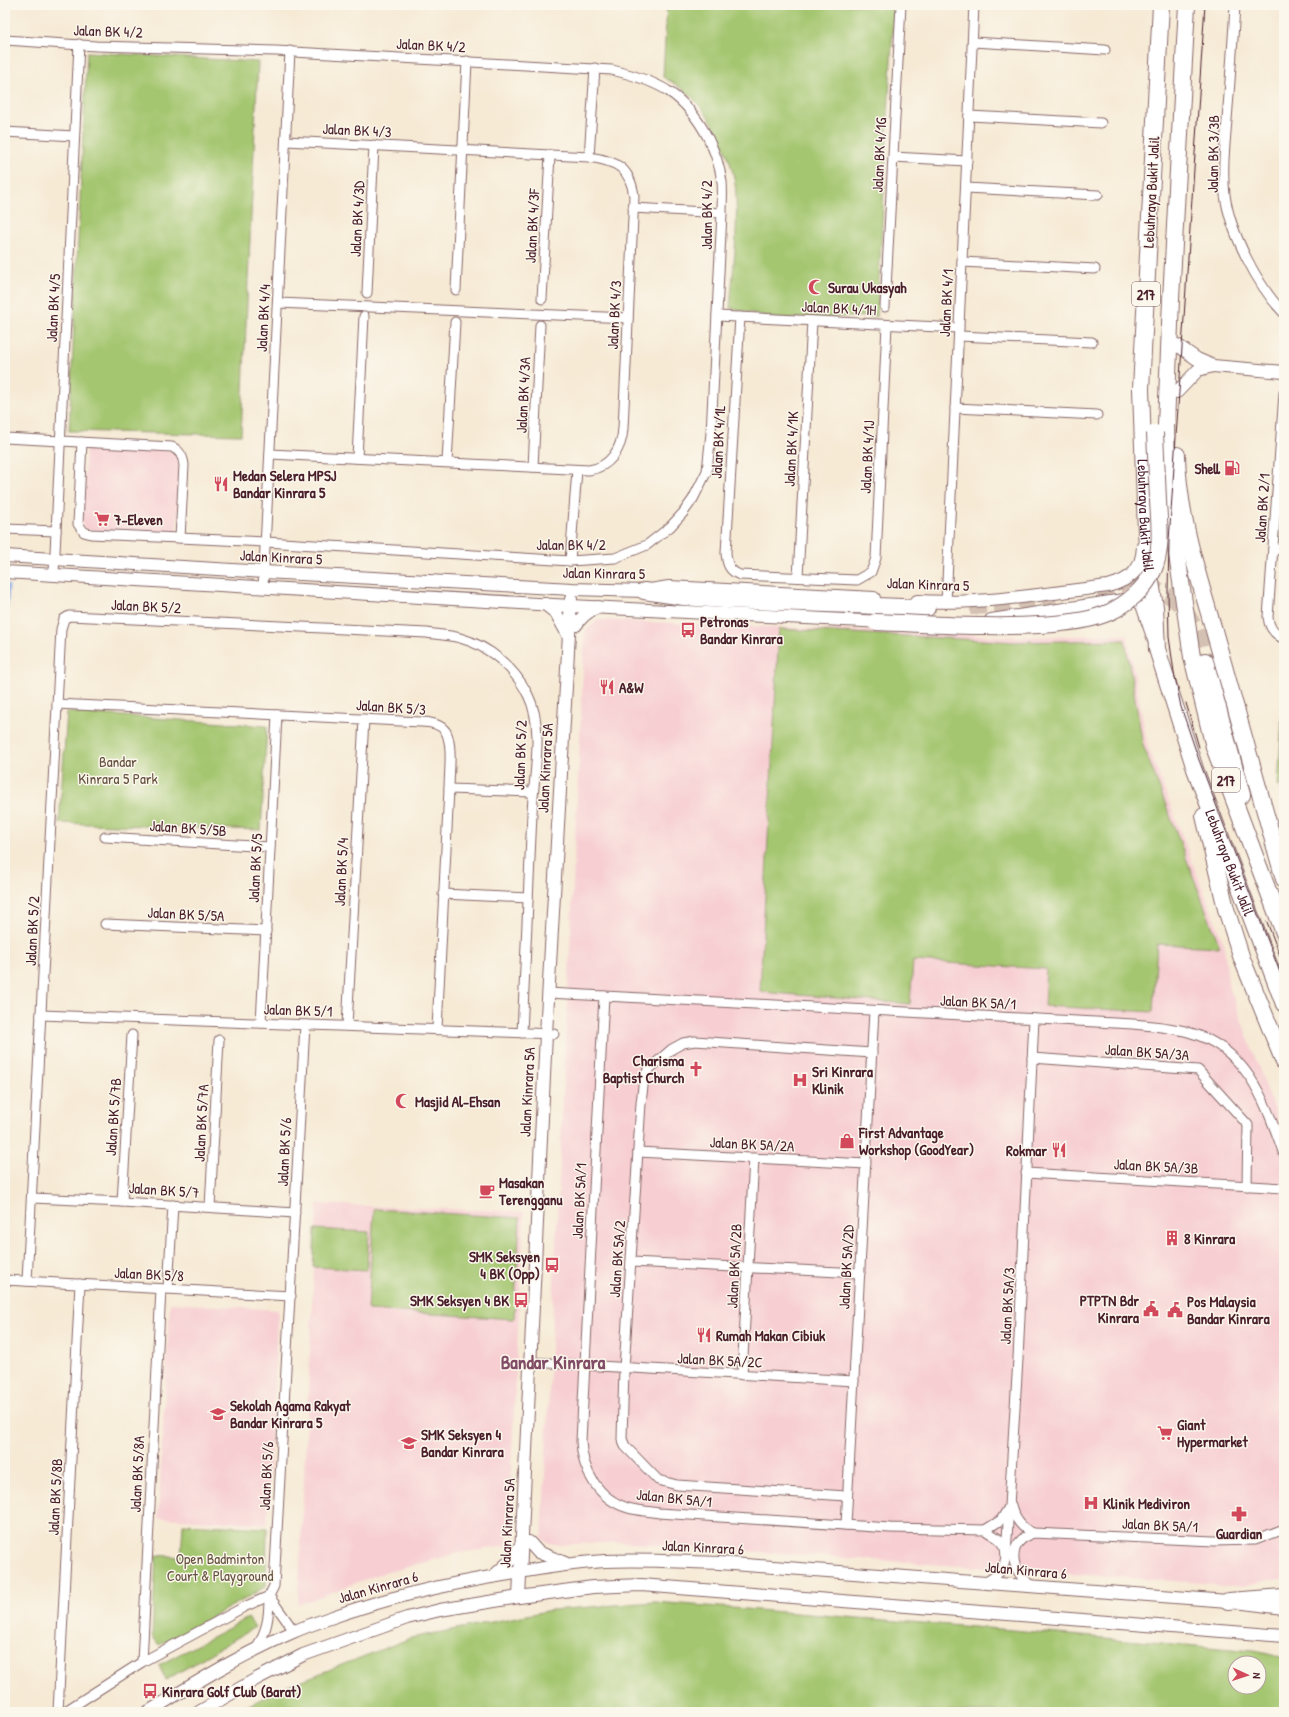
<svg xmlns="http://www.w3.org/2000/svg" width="1289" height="1717" font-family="'Patrick Hand',sans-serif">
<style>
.built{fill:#f7cfd3}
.green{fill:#a4c66f;stroke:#77724d;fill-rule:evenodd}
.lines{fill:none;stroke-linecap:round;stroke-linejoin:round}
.stream{stroke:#77a5e0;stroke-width:3}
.highway-tunnel{stroke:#d4c1b3;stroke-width:16;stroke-dasharray:16 8;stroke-linecap:butt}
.street-casing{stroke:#866666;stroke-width:11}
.secondary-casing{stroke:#866666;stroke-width:14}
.highway-casing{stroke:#866666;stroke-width:18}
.street{stroke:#fff;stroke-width:9}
.secondary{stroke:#fff;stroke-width:12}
.highway{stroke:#fff;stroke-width:16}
.tram{stroke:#4a1f2b;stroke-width:1}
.highway-bridge-casing{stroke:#866666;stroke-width:18;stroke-linecap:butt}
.highway-bridge{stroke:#fff;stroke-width:16}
.labels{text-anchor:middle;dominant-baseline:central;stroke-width:3;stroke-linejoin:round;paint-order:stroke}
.shield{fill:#fbf7ec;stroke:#7f6065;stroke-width:1}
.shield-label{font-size:14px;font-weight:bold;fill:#4a1f2b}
.street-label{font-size:15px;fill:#4a1f2b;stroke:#fbf7ec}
.poi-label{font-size:15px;font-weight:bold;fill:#4a1f2b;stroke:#fbf7ec;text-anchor:start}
.park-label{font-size:15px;fill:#65513f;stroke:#fbf7ec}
.district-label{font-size:19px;font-weight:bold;fill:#814c66;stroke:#fbf7ec}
</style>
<rect width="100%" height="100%" fill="#fbf7ec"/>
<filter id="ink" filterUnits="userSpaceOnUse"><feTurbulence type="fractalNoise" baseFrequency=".025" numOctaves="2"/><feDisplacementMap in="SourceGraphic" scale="8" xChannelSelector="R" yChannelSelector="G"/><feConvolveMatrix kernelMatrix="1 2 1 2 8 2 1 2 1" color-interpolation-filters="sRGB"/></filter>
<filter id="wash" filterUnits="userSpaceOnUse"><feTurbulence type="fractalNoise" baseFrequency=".012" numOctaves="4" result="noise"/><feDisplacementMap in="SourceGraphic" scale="16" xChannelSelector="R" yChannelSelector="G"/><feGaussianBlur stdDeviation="0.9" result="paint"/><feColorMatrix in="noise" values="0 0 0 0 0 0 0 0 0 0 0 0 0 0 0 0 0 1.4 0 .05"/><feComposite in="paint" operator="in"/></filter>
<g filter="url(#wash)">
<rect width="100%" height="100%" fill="#f6ead5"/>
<g class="built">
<polygon points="86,447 171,451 177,454 180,465 177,533 90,530 84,528 82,523"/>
<polygon points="597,620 1020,637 1127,635 1148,747 1224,944 1228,983 1284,1137 1284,1578 1244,1586 618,1542 553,1545 542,1539 585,631"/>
<polygon points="1284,683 1284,806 1278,786"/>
<polygon points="317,1204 524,1212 507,1546 459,1553 377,1575 298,1605"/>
<polygon points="170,1303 278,1310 267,1524 158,1518"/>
</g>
<g class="green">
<path d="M667,5H894L877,316L778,319L730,308C733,271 738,232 736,195C735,163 715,120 693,98C685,90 674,83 663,77Z"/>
<polygon points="87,52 258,62 241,435 69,431"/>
<polygon points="779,629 1015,642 1125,640 1143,745 1220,947 1157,944 1153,1012 1044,1006 1046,969 913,961 910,1004 760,992"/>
<polygon points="1284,683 1284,787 1278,786"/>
<polygon points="67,712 267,726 261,830 59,823"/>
<polygon points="374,1209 520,1218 514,1319 368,1310"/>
<polygon points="315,1229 369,1232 367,1270 313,1267"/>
<polygon points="183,1524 267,1528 266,1586 245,1599 159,1645 152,1636 156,1555 181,1557"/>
<path d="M655,1602L1012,1630L1254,1651L1284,1658V1712H235L285,1687L411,1638L552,1610ZM1235,1663H1259V1687H1235Z"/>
<polygon points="248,1618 255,1627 166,1680 159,1665"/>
</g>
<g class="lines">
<polyline class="stream" points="5,633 8,585"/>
</g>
</g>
<g filter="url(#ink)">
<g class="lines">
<g class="highway-tunnel">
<path d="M1097,592C1114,590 1132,585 1149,587C1155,587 1160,591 1166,594C1191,609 1199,634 1205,661"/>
<polyline points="970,607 1009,605 1056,598"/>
</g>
<defs>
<g id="street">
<path d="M1235,5C1233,43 1230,82 1227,120C1225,145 1222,170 1225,195C1230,232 1258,287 1284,313"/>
<path d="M5,40L96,46L276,51L612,70C659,81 685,94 708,138C715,152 720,167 722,182C723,192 722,203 722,213L711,433L707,471L693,499L683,513L670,527L647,545L615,558L570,561L266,542L91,534L84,532L78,524L82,442"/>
<polyline points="973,42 1105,50"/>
<polyline points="969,116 1101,123"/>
<polyline points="5,132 74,136"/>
<polyline points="589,157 595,68"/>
<polyline points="893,157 967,161"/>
<polyline points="966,188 1098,195"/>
<polyline points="633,208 722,213"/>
<polyline points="962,262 1095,269"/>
<polyline points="456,290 467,61"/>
<polyline points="367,293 374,145"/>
<polyline points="542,299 550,155"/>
<polyline points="278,303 628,318"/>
<polyline points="885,307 901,5"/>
<polyline points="717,316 959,328"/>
<path d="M740,317L726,553C727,564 729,571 740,575L857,580L871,572L876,558L887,325"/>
<polyline points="959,336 1092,342"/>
<path d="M1284,393L1268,617C1269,628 1274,634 1284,639"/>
<polyline points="955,408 1097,415"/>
<path d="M5,438L172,447C180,451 183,456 184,465L180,538"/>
<path d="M270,454L589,470C610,467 622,449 623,428L634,196C630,167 616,161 589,157L286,141"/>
<polyline points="357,458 364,316"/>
<polyline points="447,462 455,322"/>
<polyline points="533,467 540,325"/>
<polyline points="5,529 56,531"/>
<polyline points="1273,549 1284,550"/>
<polyline points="570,561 577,470"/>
<polyline points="54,574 79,44"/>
<polyline points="798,577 812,321"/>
<polyline points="263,587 290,51"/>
<polyline points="946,603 974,5"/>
<path d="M57,704L421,722C429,722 441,724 446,732C453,746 449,773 449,789L437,1029"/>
<polyline points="449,789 533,792"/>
<polyline points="105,837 270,847"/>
<polyline points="443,894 528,898"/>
<polyline points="105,924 266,931"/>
<path d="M548,993L1133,1024C1152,1026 1170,1027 1188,1032C1248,1048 1265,1102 1284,1154"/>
<path d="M604,996L581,1441C582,1470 598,1499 628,1508C638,1511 649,1511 659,1513L890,1528L985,1530L999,1539L1005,1548L1006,1555"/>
<polyline points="41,1015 554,1034"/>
<polyline points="261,1023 277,715"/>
<polyline points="347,1026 364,719"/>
<polyline points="1032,1058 1198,1070 1248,1125 1247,1186"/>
<polyline points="638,1152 866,1164"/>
<polyline points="1026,1173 1284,1188"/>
<polyline points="32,1198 122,1202 295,1213"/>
<polyline points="122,1202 132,1035"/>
<polyline points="210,1207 219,1040"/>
<polyline points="631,1262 860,1273"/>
<polyline points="5,1280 291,1296"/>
<path d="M27,1281L61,629L64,619L69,616L427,633C438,635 450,635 460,638C489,646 515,668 528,695C545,728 533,778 532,814C529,887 526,960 522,1033"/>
<polyline points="168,1289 173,1205"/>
<polyline points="531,1362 854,1381"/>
<polyline points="742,1375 754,1158"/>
<polyline points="847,1496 677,1485 658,1480 625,1446 622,1439 624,1369 641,1103 644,1078 648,1070 672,1049 683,1043 695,1041 872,1053"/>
<path d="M1011,1505C1014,1517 1021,1528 1033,1533"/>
<polyline points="846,1525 874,1011"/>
<polyline points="985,1530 1001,1520 1009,1507"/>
<path d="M984,1583C997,1576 1005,1570 1006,1555L1018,1359L1034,1019"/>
<path d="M1034,1586C1010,1574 1005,1543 1033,1533L1214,1541L1255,1540L1284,1529"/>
<polyline points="269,1596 294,1631"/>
<path d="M256,1650C267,1629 269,1620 269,1596"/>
<polyline points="142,1662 161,1289"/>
<polyline points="58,1712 80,1284"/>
<polyline points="64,1712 142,1662 244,1607 269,1596 274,1586 305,1025"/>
</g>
<g id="secondary">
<polyline points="1177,345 1197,359 1213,366 1284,372"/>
<polyline points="1177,392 1198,370 1213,366"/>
<polyline points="5,556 264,572 572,589 644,591 669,587 874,598"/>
<polyline points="5,572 571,606 883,622"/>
<path d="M917,601C981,605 1044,594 1108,586C1131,580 1142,570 1143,546"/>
<polyline points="545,604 556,613 568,635"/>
<polyline points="991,620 1130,599 1139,602 1142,605 1154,640"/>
<path d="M576,625C582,616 588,611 598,607"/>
<polyline points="529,1542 538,1552 565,1563"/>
<polyline points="494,1576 508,1563 522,1544"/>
<polyline points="519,1597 546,1034 571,599"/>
<path d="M148,1712C195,1683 242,1654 293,1632C304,1627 316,1623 327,1619C388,1597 445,1584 509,1574C541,1568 572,1563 605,1561C643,1559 681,1562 719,1563L1228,1601L1284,1608"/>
<polyline points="199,1712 258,1678 303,1655 407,1618 440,1610 519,1597 593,1587 641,1585 1284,1636"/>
</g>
<g id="highway">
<path id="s1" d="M1161,5L1141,389L1146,533L1151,582L1155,607L1157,649L1195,769L1284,1004"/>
<polyline points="1187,5 1171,299 1166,426 1168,493 1192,657 1214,747 1284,933"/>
<path d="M1177,455C1178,513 1197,572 1213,627C1236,711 1260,795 1284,879"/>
<polyline points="644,591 684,597 724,600 927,608"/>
<polyline points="1205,661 1242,795"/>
<polyline points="1204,816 1226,909 1242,959 1284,1062"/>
<polyline points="1228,1601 1284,1597"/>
</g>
</defs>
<use href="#street" class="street-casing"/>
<use href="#secondary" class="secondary-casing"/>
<use href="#highway" class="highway-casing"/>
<use href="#street" class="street"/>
<use href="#secondary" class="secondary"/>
<use href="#highway" class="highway"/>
<g class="tram">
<polyline points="1205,5 1169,541 1168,592 1169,637 1174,672 1181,707 1199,760 1284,983"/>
<polyline points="1186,703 1199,747"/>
<polyline points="1267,922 1284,966"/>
</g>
<defs>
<path id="highway-bridge" d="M875,622C934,624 994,629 1054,624C1073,622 1092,620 1110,612C1127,604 1145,589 1153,571C1163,549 1159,523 1158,500C1157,477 1156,455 1155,433"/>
</defs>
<use href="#highway-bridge" class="highway-bridge-casing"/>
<use href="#highway-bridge" class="highway-bridge"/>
</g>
</g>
<defs>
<symbol id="mosque-bare" viewBox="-9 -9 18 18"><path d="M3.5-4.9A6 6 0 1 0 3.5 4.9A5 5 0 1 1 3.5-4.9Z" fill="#d1495b" stroke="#fbf7ec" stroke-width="2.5" paint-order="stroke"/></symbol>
<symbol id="fuel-bare" viewBox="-9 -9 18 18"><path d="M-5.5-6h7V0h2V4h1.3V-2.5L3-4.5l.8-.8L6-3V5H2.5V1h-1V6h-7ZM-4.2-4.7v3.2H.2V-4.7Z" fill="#d1495b" stroke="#fbf7ec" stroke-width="2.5" paint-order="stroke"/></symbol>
<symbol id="restaurant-bare" viewBox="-9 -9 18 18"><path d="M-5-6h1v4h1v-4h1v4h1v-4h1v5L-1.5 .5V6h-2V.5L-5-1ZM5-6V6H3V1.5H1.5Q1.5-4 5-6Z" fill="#d1495b" stroke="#fbf7ec" stroke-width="2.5" paint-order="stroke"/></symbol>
<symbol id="supermarket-bare" viewBox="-9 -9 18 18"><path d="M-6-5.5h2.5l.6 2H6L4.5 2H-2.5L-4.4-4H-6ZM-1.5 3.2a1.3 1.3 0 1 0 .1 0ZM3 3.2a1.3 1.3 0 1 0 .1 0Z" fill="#d1495b" stroke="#fbf7ec" stroke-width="2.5" paint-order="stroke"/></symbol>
<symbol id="bus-bare" viewBox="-9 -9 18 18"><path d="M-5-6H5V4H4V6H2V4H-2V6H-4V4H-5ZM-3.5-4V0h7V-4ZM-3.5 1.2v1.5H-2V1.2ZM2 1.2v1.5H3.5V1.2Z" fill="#d1495b" stroke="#fbf7ec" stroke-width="2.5" paint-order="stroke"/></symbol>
<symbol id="church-bare" viewBox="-9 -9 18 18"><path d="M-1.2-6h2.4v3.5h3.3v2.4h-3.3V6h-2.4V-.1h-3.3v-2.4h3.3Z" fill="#d1495b" stroke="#fbf7ec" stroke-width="2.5" paint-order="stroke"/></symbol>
<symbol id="hospital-bare" viewBox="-9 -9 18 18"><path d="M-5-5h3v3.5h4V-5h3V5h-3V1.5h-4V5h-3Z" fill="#d1495b" stroke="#fbf7ec" stroke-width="2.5" paint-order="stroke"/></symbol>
<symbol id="shop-bare" viewBox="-9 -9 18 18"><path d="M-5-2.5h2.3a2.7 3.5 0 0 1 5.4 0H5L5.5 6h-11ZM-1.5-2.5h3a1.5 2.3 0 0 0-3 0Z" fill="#d1495b" stroke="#fbf7ec" stroke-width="2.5" paint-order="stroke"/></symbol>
<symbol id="cafe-bare" viewBox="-9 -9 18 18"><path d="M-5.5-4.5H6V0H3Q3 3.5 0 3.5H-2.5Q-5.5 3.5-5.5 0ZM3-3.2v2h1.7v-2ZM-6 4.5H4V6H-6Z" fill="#d1495b" stroke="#fbf7ec" stroke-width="2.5" paint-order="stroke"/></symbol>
<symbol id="building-bare" viewBox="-9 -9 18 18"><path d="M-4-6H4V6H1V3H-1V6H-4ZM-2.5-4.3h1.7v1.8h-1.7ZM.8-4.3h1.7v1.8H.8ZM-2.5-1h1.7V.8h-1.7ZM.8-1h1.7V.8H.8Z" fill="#d1495b" stroke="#fbf7ec" stroke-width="2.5" paint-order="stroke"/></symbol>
<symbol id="civic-bare" viewBox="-9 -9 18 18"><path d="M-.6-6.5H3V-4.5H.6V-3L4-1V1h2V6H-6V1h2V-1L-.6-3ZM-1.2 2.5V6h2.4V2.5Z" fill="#d1495b" stroke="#fbf7ec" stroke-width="2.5" paint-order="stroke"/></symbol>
<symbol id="school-bare" viewBox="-9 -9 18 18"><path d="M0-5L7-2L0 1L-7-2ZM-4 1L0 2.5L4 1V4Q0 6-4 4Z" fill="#d1495b" stroke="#fbf7ec" stroke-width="2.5" paint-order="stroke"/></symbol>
<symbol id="pharmacy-bare" viewBox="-9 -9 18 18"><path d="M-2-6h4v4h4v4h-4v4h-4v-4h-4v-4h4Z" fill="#d1495b" stroke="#fbf7ec" stroke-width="2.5" paint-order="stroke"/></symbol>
</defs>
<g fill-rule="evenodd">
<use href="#mosque-bare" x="805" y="276" width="22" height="22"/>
<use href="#fuel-bare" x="1221" y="457" width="22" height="22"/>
<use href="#restaurant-bare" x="210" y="473" width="22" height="22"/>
<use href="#supermarket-bare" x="91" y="508" width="22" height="22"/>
<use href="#bus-bare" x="677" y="619" width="22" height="22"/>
<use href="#restaurant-bare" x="596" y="676" width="22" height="22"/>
<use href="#church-bare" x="685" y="1058" width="22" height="22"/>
<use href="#hospital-bare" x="789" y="1069" width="22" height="22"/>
<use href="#mosque-bare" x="392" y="1090" width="22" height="22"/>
<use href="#shop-bare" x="836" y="1130" width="22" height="22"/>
<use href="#restaurant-bare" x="1048" y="1139" width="22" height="22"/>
<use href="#cafe-bare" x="476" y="1180" width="22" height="22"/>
<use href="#building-bare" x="1161" y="1227" width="22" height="22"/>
<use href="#bus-bare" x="541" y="1254" width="22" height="22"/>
<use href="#bus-bare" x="510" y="1289" width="22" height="22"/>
<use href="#civic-bare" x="1140" y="1298" width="22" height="22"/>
<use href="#civic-bare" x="1164" y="1299" width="22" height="22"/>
<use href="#restaurant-bare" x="693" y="1324" width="22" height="22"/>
<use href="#school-bare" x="207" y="1403" width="22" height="22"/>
<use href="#supermarket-bare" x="1154" y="1422" width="22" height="22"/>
<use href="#school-bare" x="398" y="1432" width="22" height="22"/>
<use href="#hospital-bare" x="1080" y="1492" width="22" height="22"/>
<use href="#pharmacy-bare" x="1228" y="1503" width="22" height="22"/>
<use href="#bus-bare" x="139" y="1680" width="22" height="22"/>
</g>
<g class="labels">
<g class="shield">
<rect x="1132" y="282" width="28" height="24" rx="3"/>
<rect x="1212" y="768" width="28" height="24" rx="3"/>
</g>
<g class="shield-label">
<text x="1146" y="294">217</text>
<text x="1226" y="780">217</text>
</g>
<g class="street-label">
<text transform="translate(108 31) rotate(2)">Jalan BK 4/2</text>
<text transform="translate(431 45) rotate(3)">Jalan BK 4/2</text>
<text transform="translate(357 130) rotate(3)">Jalan BK 4/3</text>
<text transform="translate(1213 154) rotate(-89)">Jalan BK 3/3B</text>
<text transform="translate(879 155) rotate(-87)">Jalan BK 4/1G</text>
<text transform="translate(1151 192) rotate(-87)">Lebuhraya Bukit Jalil</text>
<text transform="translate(706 215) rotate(-90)">Jalan BK 4/2</text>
<text transform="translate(357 219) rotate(-87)">Jalan BK 4/3D</text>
<text transform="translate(532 226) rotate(-87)">Jalan BK 4/3F</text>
<text transform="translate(946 303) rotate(-87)">Jalan BK 4/1</text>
<text transform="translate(53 308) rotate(-87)">Jalan BK 4/5</text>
<text transform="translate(839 308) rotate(3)">Jalan BK 4/1H</text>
<text transform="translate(614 315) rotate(-87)">Jalan BK 4/3</text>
<text transform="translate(263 318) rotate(-87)">Jalan BK 4/4</text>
<text transform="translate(523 395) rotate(-87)">Jalan BK 4/3A</text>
<text transform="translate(718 442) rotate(-87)">Jalan BK 4/1L</text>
<text transform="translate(791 449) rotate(-87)">Jalan BK 4/1K</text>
<text transform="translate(867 457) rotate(-87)">Jalan BK 4/1J</text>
<text transform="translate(1262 508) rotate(-86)">Jalan BK 2/1</text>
<text stroke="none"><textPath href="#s1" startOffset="511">Lebuhraya Bukit Jalil</textPath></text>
<text x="571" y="544">Jalan BK 4/2</text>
<text transform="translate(281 557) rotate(3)">Jalan Kinrara 5</text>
<text transform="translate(604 573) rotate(1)">Jalan Kinrara 5</text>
<text transform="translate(928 584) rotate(2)">Jalan Kinrara 5</text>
<text transform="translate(146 606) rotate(3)">Jalan BK 5/2</text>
<text transform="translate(391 707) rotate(4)">Jalan BK 5/3</text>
<text transform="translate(520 755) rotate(-88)">Jalan BK 5/2</text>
<text transform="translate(545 768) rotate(-87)">Jalan Kinrara 5A</text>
<text transform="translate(188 828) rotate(4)">Jalan BK 5/5B</text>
<text stroke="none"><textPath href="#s1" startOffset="871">Lebuhraya Bukit Jalil</textPath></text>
<text transform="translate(255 868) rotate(-87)">Jalan BK 5/5</text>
<text transform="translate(341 872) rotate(-87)">Jalan BK 5/4</text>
<text transform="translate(186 914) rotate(3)">Jalan BK 5/5A</text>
<text transform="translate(32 931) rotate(-87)">Jalan BK 5/2</text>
<text transform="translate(978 1002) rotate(3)">Jalan BK 5A/1</text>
<text transform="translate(298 1010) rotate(2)">Jalan BK 5/1</text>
<text transform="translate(1147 1052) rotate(4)">Jalan BK 5A/3A</text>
<text transform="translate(527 1092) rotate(-87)">Jalan Kinrara 5A</text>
<text transform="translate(113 1117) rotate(-86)">Jalan BK 5/7B</text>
<text transform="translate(201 1123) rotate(-87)">Jalan BK 5/7A</text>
<text transform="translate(752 1144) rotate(3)">Jalan BK 5A/2A</text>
<text transform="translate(284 1152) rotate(-87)">Jalan BK 5/6</text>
<text transform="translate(1156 1166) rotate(3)">Jalan BK 5A/3B</text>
<text transform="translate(164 1190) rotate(4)">Jalan BK 5/7</text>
<text transform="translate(579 1201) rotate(-87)">Jalan BK 5A/1</text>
<text transform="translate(617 1259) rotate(-86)">Jalan BK 5A/2</text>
<text transform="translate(734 1266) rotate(-87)">Jalan BK 5A/2B</text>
<text transform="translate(846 1267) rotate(-87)">Jalan BK 5A/2D</text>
<text transform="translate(149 1274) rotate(3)">Jalan BK 5/8</text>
<text transform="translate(1007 1306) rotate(-87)">Jalan BK 5A/3</text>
<text transform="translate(720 1360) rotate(3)">Jalan BK 5A/2C</text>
<text transform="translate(137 1474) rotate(-87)">Jalan BK 5/8A</text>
<text transform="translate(266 1476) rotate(-87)">Jalan BK 5/6</text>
<text transform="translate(55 1497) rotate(-87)">Jalan BK 5/8B</text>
<text transform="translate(674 1498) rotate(6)">Jalan BK 5A/1</text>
<text transform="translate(507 1523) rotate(-87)">Jalan Kinrara 5A</text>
<text transform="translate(1160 1525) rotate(3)">Jalan BK 5A/1</text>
<text transform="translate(703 1547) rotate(3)">Jalan Kinrara 6</text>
<text transform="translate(1026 1570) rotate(5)">Jalan Kinrara 6</text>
<text transform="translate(378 1587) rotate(-16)">Jalan Kinrara 6</text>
</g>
<g class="poi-label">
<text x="828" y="287">Surau Ukasyah</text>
<text x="1220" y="468" text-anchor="end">Shell</text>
<text x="233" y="475">Medan Selera MPSJ<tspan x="233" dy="17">Bandar Kinrara 5</tspan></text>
<text x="114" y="519">7-Eleven</text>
<text x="700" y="621">Petronas<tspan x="700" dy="17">Bandar Kinrara</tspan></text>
<text x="619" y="687">A&amp;W</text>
<text x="684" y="1060" text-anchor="end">Charisma<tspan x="684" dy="17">Baptist Church</tspan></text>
<text x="812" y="1071">Sri Kinrara<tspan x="812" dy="17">Klinik</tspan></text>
<text x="415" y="1101">Masjid Al-Ehsan</text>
<text x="859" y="1132">First Advantage<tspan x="859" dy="17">Workshop (GoodYear)</tspan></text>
<text x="1047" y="1150" text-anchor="end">Rokmar</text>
<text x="499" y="1182">Masakan<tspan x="499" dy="17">Terengganu</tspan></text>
<text x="1184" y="1238">8 Kinrara</text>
<text x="540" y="1256" text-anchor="end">SMK Seksyen<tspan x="540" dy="17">4 BK (Opp)</tspan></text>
<text x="509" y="1300" text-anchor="end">SMK Seksyen 4 BK</text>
<text x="1139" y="1300" text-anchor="end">PTPTN Bdr<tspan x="1139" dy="17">Kinrara</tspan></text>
<text x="1187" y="1301">Pos Malaysia<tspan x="1187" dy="17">Bandar Kinrara</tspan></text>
<text x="716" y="1335">Rumah Makan Cibiuk</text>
<text x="230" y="1405">Sekolah Agama Rakyat<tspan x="230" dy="17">Bandar Kinrara 5</tspan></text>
<text x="1177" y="1424">Giant<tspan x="1177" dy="17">Hypermarket</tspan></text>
<text x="421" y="1434">SMK Seksyen 4<tspan x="421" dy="17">Bandar Kinrara</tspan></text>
<text x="1103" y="1503">Klinik Mediviron</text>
<text x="1239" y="1533" text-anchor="middle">Guardian</text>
<text x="162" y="1691">Kinrara Golf Club (Barat)</text>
</g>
<g class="park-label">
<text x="118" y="761">Bandar<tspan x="118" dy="17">Kinrara 5 Park</tspan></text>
<text x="220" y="1558">Open Badminton<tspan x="220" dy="17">Court &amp; Playground</tspan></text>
</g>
<g class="district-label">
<text x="553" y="1362">Bandar Kinrara</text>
</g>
</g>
<rect width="1289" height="1717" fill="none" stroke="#fbf7ec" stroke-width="20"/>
<g transform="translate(1247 1675) rotate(93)"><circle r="19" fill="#fbf7ec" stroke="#b4a19f"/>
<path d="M0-3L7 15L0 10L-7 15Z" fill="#d1495b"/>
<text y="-6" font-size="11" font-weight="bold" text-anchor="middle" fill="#4a1f2b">N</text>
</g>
</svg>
